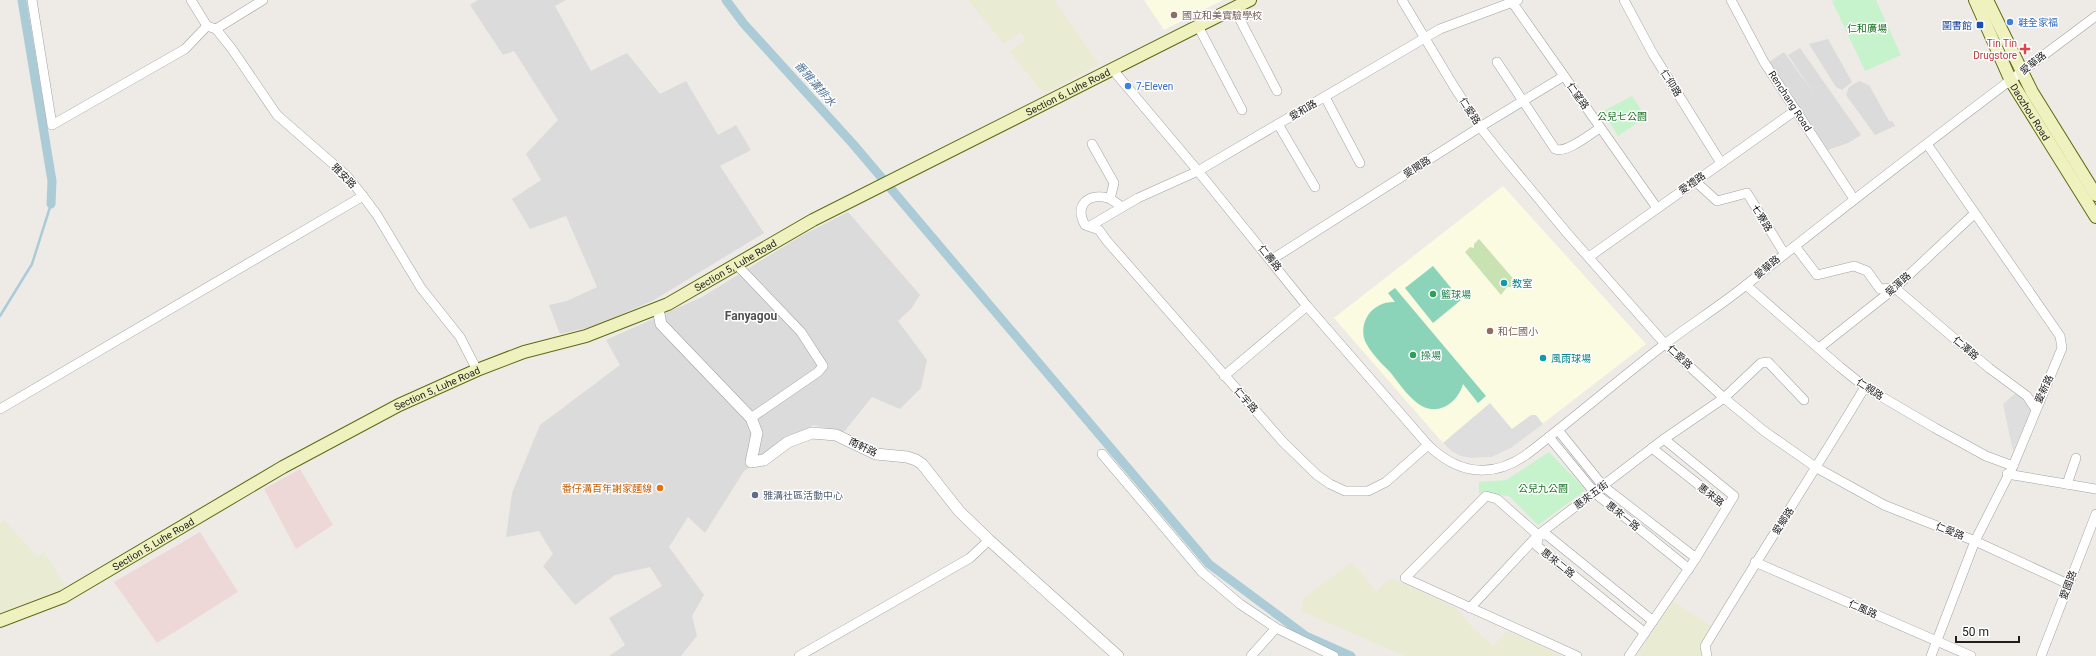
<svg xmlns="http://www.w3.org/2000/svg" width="2096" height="656" font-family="Roboto,'Noto Sans TC',sans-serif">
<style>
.residential{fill:#dcdbdb}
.commercial{fill:#edd8d7}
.education{fill:#fbfbe1}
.farmland{fill:#e9ebd3}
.grass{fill:#c9e2b1}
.park{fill:#c7f3cc}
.pitch{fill:#8cd4b9}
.parking{fill:#dedede}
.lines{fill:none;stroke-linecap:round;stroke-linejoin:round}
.stream{stroke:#abccd7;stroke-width:2.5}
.canal{stroke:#abccd7;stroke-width:9}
.minor-casing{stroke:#a2a2a2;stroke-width:10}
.tertiary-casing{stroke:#a2a2a2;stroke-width:12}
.secondary-casing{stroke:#5e6911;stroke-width:14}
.minor{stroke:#fff;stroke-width:9}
.tertiary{stroke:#fff;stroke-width:11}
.secondary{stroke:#eff2bf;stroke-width:12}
.education-dot{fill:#8d6e63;stroke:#fff;stroke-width:1.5}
.shop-dot{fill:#3f7fe0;stroke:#fff;stroke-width:1.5}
.transit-dot{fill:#1a4fb4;stroke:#fff;stroke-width:1.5}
.health-dot{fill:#e0444e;stroke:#fff;stroke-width:1.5}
.culture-dot{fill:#0f9aa8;stroke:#fff;stroke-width:1.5}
.leisure-dot{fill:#2e9e5b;stroke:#fff;stroke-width:1.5}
.food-dot{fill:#e8710a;stroke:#fff;stroke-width:1.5}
.service-dot{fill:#5c6f8a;stroke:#fff;stroke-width:1.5}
.labels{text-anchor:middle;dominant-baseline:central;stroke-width:3;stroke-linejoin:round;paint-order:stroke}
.education-label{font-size:10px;fill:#785e54;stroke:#fff;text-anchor:start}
.shop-label{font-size:10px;fill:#366cbe;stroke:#fff;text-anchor:start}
.transit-label{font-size:10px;fill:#164399;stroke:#fff;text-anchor:end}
.park-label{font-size:10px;fill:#187021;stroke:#fff}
.health-label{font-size:10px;fill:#be3a42;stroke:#fff;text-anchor:end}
.street-label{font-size:10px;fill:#1e1e1e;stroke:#fff}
.culture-label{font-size:10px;fill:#0d838f;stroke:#fff;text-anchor:start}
.leisure-label{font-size:10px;fill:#27864d;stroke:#fff;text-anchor:start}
.food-label{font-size:10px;fill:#c56008;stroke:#fff;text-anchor:end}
.service-label{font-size:10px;fill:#4e5e75;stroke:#fff;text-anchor:start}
.water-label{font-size:11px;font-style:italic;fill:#52769c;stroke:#fff}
.quarter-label{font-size:12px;font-weight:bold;fill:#515151;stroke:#fff}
</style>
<rect width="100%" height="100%" fill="#eeebe6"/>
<g class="residential">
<polygon points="478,0 566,0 555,6 591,71 627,53 660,94 686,81 718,135 736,125 751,150 720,166 764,233 654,300 595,326 560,334 549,305 567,301 597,287 566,216 530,229 512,199 541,180 526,154 558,120 514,51 503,55 470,5"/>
<polygon points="1828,39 1852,82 1842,90 1836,87 1809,44"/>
<polygon points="1800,48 1861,135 1848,143 1828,150 1769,62 1784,52 1815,95 1788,55"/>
<polygon points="1859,81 1869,85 1889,121 1892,121 1895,126 1875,135 1846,95 1849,87"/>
<polygon points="848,212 920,295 911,309 898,321 927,360 921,388 900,409 872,397 843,433 814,425 771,453 744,471 705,533 688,517 669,547 704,595 692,616 697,636 681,656 609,656 625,645 609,618 662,586 650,567 615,575 575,605 543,566 553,554 539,531 506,537 512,493 540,425 620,365 606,340 702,297 801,236"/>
</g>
<g class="commercial">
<polygon points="300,469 333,525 296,549 264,489"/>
<polygon points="200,532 238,592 157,643 114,582"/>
</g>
<g class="education">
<polygon points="1144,0 1223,0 1164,30"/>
<polygon points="1503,186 1646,344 1511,448 1492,457 1472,458 1451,451 1443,443 1334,318"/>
</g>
<g class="farmland">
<polygon points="968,0 1054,0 1099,64 1044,94 1010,52 1025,39 1021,32 1004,44"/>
<polygon points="4,520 38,557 44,552 66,587 0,614 0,523"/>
<polygon points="1352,562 1376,591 1391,578 1455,607 1472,627 1493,646 1507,631 1563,656 1405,656 1301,611 1304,598"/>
<polygon points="1672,601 1712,626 1702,644 1701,656 1636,656"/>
</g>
<polygon class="grass" points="1479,239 1516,282 1511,287 1507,287 1501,295 1465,252 1470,247 1474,248 1474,244"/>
<g class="park">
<polygon points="1835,0 1876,0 1901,55 1865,71 1832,1"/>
<polygon points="1632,96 1646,117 1618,136 1603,111"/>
<polygon points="1549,452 1586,490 1538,525 1509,496 1479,493 1479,482 1506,480"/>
</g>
<g class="pitch">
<polygon points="1433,266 1461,300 1433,323 1405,288"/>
<path d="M1395,288L1486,396L1478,403L1463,384C1457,405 1435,418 1416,402C1406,394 1398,382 1390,372C1381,363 1370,352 1365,341C1358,320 1374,301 1395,302L1388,293Z"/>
</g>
<g class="parking">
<polygon points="2017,392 2028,401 2031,410 2013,451 2003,404"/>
<polygon points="1490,403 1512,429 1531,415 1536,415 1543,424 1511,448 1492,457 1472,458 1461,456 1451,451 1443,443"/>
</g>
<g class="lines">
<polyline class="stream" points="0,316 32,264 51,204"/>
<g class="canal">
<polyline points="22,0 52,181 51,204"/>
<polyline points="726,0 744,24 853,144 1209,564 1306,636 1351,656"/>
</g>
<defs>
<g id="minor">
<polyline points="32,0 52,125 185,49 207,26"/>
<polyline points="191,0 207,26 216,29 232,49 277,115 347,176 363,196 377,215 421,288 460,337 477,370"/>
<polyline points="1402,0 1453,85 1480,127 1503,156 1567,233 1665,344 1724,398 1764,431 1817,468 1884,505 1975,541 2068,584"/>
<polyline points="1624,0 1653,54 1721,163"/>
<polyline points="1731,0 1764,62 1854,199"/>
<polyline points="1512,2 1657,208"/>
<polyline points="1234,8 1277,91"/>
<polyline points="1198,26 1242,110"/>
<polyline points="216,29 263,0"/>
<path d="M1497,62L1555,149C1566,154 1590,134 1600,128"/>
<path d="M1113,70L1198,171L1307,306L1428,445C1458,474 1491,479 1526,455C1573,419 1618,380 1665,344C1691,324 1720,306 1746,285C1861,193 1978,104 2096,16"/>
<polyline points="1325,97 1360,163"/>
<polyline points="1278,124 1315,187"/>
<polyline points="1092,144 1114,183 1110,199"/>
<polyline points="1927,144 2060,336 2062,348 2013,466 1975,541 1931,656"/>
<polyline points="1695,181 1717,201 1747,193 1784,253"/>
<path d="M1122,207C1118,204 1113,200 1108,198C1088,193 1074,205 1085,225L1099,230L1107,241L1283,442L1317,475L1330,484L1345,491H1368L1386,482L1428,445"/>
<polyline points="1090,226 1138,198 1198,171 1440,29 1518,0"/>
<polyline points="1795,246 1817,275 1854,266 1867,271 1880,289 1895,288 1989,368 2027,396 2035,408"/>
<polyline points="1589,257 1796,110"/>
<polyline points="1271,260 1480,127 1564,76"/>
<polyline points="736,264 801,332 823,366 818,372 751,418"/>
<polyline points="1746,285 1840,367 1865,387 1935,428 1986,456 2013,466"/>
<polyline points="1819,348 1895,288 1974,214"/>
<polyline points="1224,376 1307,306"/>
<polyline points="0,409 363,196"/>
<polyline points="1558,430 1603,486 1696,558"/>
<polyline points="1549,437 1595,493 1689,569"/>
<polyline points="1652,448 1727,507"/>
<polyline points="1102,454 1202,572 1240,604 1276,628 1334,656"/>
<polyline points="2007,474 2096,489"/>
<polyline points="2067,484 2076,458"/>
<polyline points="1538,535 1497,499 1486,496 1405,578 1577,656"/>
<polyline points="1538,535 1537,546 1645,633"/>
<polyline points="1538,535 1547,535 1653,621"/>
<polyline points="1755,562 1971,656"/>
<polyline points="1470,608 1538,535 1664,439 1724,398 1761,363 1768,362 1804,400"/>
<polyline points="799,656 970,558 989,540"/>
<polyline points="1251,656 1276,628"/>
<polyline points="1629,656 1696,558 1734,496 1664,439"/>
<path d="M1707,656L1705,646C1757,559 1813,474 1865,387"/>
<polyline points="2041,656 2096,514"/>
</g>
<polyline id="tertiary" points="658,309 661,324 751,418 757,433 751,462 764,460 788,442 812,433 836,435 876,454 907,457 916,460 922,464 959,511 989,540 1118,656"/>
<g id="secondary">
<path id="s1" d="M1975,0L2011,81L2096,217"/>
<polyline points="1987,0 2032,92 2096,195"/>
<path id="s2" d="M0,621L63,597L283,467L399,405L477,370L524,352L586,336L668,304L813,220L1250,0"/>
</g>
</defs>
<use href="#minor" class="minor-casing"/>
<use href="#tertiary" class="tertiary-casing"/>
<use href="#secondary" class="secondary-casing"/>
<use href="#minor" class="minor"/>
<use href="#tertiary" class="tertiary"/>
<use href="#secondary" class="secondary"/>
</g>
<g class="education-dot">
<circle cx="1174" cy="15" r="4"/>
<circle cx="1490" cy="331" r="4"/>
</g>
<g class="shop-dot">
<circle cx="2010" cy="22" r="4"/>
<circle cx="1128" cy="86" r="4"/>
</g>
<rect class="transit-dot" x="1976" y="21" width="8" height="8" rx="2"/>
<path class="health-dot" d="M2023 43h4v4h4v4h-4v4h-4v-4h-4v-4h4z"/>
<g class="culture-dot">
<circle cx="1504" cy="283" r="4"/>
<circle cx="1543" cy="358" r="4"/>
</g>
<g class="leisure-dot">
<circle cx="1433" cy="294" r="4"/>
<circle cx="1413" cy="355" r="4"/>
</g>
<circle class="food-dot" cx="660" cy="488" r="4"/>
<circle class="service-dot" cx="755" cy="495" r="4"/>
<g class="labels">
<g class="education-label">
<text x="1182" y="15">國立和美實驗學校</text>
<text x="1498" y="331">和仁國小</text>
</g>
<g class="shop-label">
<text x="2018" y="22">鞋全家福</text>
<text x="1136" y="86">7-Eleven</text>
</g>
<g class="transit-label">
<text x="1972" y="25">圖書館</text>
</g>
<g class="park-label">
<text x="1867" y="28">仁和廣場</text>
<text x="1622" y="116">公兒七公園</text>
<text x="1543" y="488">公兒九公園</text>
</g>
<g class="health-label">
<text x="2017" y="43">Tin Tin<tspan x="2017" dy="12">Drugstore</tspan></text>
</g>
<g class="street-label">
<text transform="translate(2033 63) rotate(-38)">愛華路</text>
<text transform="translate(1671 83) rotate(58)">仁仰路</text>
<text stroke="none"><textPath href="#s2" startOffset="1195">Section 6, Luhe Road</textPath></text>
<text transform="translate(1578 96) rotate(55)">仁望路</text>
<text transform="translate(1790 101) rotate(57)">Renchang Road</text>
<text transform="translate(1303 110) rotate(-30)">愛和路</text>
<text transform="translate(1470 111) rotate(57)">仁愛路</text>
<text stroke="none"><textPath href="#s1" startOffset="125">Daozhou Road</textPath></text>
<text transform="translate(1417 167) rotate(-33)">愛聞路</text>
<text transform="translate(344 176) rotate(45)">雅安路</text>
<text transform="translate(1692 183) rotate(-35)">愛禮路</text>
<text transform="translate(1762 218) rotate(59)">七寮路</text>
<text transform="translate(1270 258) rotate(51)">仁壽路</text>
<text stroke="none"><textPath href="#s2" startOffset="820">Section 5, Luhe Road</textPath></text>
<text transform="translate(1767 267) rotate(-40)">愛華路</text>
<text transform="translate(1898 284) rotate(-41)">愛渾路</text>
<text transform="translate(1966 348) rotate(40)">仁澤路</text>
<text transform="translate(1680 357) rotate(42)">仁愛路</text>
<text stroke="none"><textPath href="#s2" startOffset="496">Section 5, Luhe Road</textPath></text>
<text transform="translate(1870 389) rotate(33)">仁親路</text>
<text transform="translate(2044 389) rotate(-65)">愛新路</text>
<text transform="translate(1246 400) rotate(49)">仁宇路</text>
<text transform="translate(863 447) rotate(25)">南軒路</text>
<text transform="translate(1591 495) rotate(-37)">惠來五街</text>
<text transform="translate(1711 495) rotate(38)">惠來路</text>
<text transform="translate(1623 516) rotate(39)">惠來一路</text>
<text transform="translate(1783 521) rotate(-57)">愛鄉路</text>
<text transform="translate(1950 531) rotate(22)">仁愛路</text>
<text stroke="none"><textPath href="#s2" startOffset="172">Section 5, Luhe Road</textPath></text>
<text transform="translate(1558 563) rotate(39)">惠來二路</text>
<text transform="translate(2068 585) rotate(-69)">愛國路</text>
<text transform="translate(1863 609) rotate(23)">仁風路</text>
</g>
<g class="culture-label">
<text x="1512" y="283">教室</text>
<text x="1551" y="358">風雨球場</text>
</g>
<g class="leisure-label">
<text x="1441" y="294">籃球場</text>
<text x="1421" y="355">操場</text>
</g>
<g class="food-label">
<text x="652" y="488">番仔溝百年謝家麵線</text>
</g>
<g class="service-label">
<text x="763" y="495">雅溝社區活動中心</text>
</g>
<g class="water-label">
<text transform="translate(815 84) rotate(49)">番雅溝排水</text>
</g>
<g class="quarter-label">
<text x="751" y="316">Fanyagou</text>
</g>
</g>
<path d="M1956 636v6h63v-6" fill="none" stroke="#1e1e1e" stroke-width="2"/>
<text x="1962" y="636" font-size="12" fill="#1e1e1e" stroke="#ffffff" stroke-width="3" paint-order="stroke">50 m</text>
</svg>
